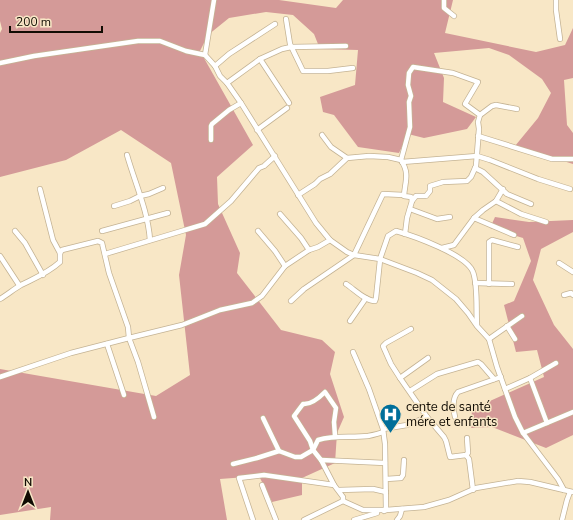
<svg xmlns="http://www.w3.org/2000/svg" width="573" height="520" font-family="'Nunito Sans',sans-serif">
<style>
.forest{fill:#d49a98}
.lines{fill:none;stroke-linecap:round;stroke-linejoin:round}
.minor-casing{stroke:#c4b394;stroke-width:6}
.minor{stroke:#fff;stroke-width:4.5}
.labels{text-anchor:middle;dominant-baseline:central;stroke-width:3;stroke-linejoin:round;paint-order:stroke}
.poi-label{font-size:13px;fill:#110c03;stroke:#f8e7c6;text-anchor:start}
</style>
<rect width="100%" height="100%" fill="#f8e7c6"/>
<g class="forest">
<polygon points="0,0 279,0 336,8 343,0 453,0 445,33 536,52 565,45 573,28 573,78 564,80 567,125 573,133 573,164 515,146 538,118 551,93 542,79 509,55 489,48 434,53 444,78 443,102 476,117 467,129 424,138 408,134 399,153 358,147 334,115 323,112 320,97 355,85 358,50 320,49 314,34 293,15 266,12 229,18 208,35 200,51 253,145 217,177 218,204 240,253 237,273 281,330 322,340 335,352 330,374 344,417 337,433 335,463 302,478 302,495 272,502 259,476 220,479 227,520 50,520 51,507 0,515 0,369 156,396 190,375 179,275 186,235 171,163 121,130 66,160 0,177 0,33 2,29 0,21"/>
<polygon points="495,217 529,222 573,220 573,232 541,249 533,280 554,325 573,349 573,435 546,448 492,427 471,428 472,409 544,377 537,350 516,352 504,305 514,301 531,261 523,238 490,228"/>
</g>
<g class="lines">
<defs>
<g id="minor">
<polyline points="444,0 444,8 454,16"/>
<polyline points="556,0 556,10 560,39"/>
<polyline points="286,19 290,44 303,71 328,71 353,68"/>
<polyline points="205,55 214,0"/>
<polyline points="260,59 289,103"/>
<polyline points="0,63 34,56 138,41 160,41 186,51 205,55 215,66 220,76 227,83 241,103 316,223 330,240 347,252 354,255 380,259 417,273 432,280 456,299 468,313 477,326 489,339 497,367 515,417 523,433 558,479 564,490 573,492"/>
<polyline points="215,66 229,54 275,24"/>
<polyline points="227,83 260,59 282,49 291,47 346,46"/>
<polyline points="257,130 287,108"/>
<polyline points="322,135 331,147 347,158"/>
<polyline points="478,136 552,159 573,159"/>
<polyline points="211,140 211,126 212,124 229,110 241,103"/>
<path d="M127,155C135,183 148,211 150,240"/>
<polyline points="401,160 410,127 409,102 411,96 408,85 409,73 413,67 453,73 478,82 465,104 480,115"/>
<polyline points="402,162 477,156 490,160 538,179 570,189"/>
<polyline points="475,168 483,172 507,194 531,204"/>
<polyline points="40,189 53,240 60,253"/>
<path d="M298,195L315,184L320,179L330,174L347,158L369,156L388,157L401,160C410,174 405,181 404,196L411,197L412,201"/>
<polyline points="496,201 521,214 546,222"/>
<polyline points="114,206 130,201 140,196 149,194 163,188"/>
<polyline points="410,209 437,219 450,217"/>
<polyline points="280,214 301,238 309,250"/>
<polyline points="474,218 514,235"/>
<polyline points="15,231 25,243 43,275"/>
<polyline points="102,231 168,213"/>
<polyline points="258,231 275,251 285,266"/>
<polyline points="405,234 407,218 412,201 416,196 426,196 430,191 430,186 443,182 467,181 471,177 476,166 479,129 478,122 480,115 492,106 496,105 517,109"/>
<polyline points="442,248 454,245 474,218 483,210 496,201 503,189"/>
<polyline points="105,254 205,224 231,201 259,168 264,166 275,156"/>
<polyline points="0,256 19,285"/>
<path d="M380,259L388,236L396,231C414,236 467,255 473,272C478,285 476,310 477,325"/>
<polyline points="559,263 573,272"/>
<polyline points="475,283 512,284"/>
<path d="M346,284C354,289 365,301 375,301L376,298L380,260"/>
<polyline points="489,284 489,242 492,240 518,247"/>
<polyline points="564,295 571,293 573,295"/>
<path d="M0,299C7,295 14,289 21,285C35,278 48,273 60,262V253L62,250L98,241L102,243L109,273L128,327L129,338L138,362L154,417"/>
<polyline points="291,301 304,289 354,255 383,194 404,195"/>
<polyline points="350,321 366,298"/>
<polyline points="507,326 515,339"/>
<polyline points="411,329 386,343 383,346 391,364 400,378 427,417 444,437 446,441 450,457 466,455"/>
<polyline points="489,339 522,316"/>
<polyline points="107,344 124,395"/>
<polyline points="353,352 369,389 383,429 385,444 386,510 384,511"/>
<polyline points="0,377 71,353 129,338 182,325 220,310 252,303 262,296 285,266 309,250 318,247 330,240"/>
<polyline points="400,378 428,358"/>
<polyline points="530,378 547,423"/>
<polyline points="505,389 530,378 556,363"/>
<polyline points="410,391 437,374 478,362 481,364 494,379"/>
<path d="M455,417C453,410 452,398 458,392L501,377"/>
<path d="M263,418L279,451L295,457H301L313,450L318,440C335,435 351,438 368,436C373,435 378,434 383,432"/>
<polyline points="383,429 407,425 427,417"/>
<polyline points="523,433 573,412"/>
<polyline points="467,438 468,453 466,455 469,459 473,490"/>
<polyline points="321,460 385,463"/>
<polyline points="233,464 257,458 279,451"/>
<polyline points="386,479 401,478 403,475 404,460"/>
<polyline points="262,485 276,520"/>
<path d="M334,485L321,460L313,450L310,441L294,416L303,404C311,405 319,398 325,392L336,408L334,422L335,436"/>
<polyline points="339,490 373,489 386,492"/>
<polyline points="253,520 239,478 264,475 334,485 343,497 343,501"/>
<polyline points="304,520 343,501 363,510 386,510 424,507 449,500 476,488 518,481 530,482 564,490"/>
<polyline points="354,520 377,513"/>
<polyline points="397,520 400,516 402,509"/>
<polyline points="562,520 567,500 570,492"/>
</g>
</defs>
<use href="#minor" class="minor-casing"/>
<use href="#minor" class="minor"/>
</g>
<defs>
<symbol id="hospital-pin" viewBox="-11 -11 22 30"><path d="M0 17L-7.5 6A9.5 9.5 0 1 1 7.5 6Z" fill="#006f9a" stroke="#f8e7c6"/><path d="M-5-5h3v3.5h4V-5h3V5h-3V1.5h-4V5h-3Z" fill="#fff"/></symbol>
</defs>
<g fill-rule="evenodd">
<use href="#hospital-pin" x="378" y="402" width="25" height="34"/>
</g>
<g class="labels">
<g class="poi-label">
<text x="406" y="407">cente de santé<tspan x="406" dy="15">mére et enfants</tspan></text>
</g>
</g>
<g transform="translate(28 492)" stroke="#f8e7c6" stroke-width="3" paint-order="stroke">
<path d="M0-3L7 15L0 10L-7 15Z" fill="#110c03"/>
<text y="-6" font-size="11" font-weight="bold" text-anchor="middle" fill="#110c03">N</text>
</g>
<path d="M10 26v6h92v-6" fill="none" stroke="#110c03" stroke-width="2"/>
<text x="16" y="26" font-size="12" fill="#110c03" stroke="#f8e7c6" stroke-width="3" paint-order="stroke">200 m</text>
</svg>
